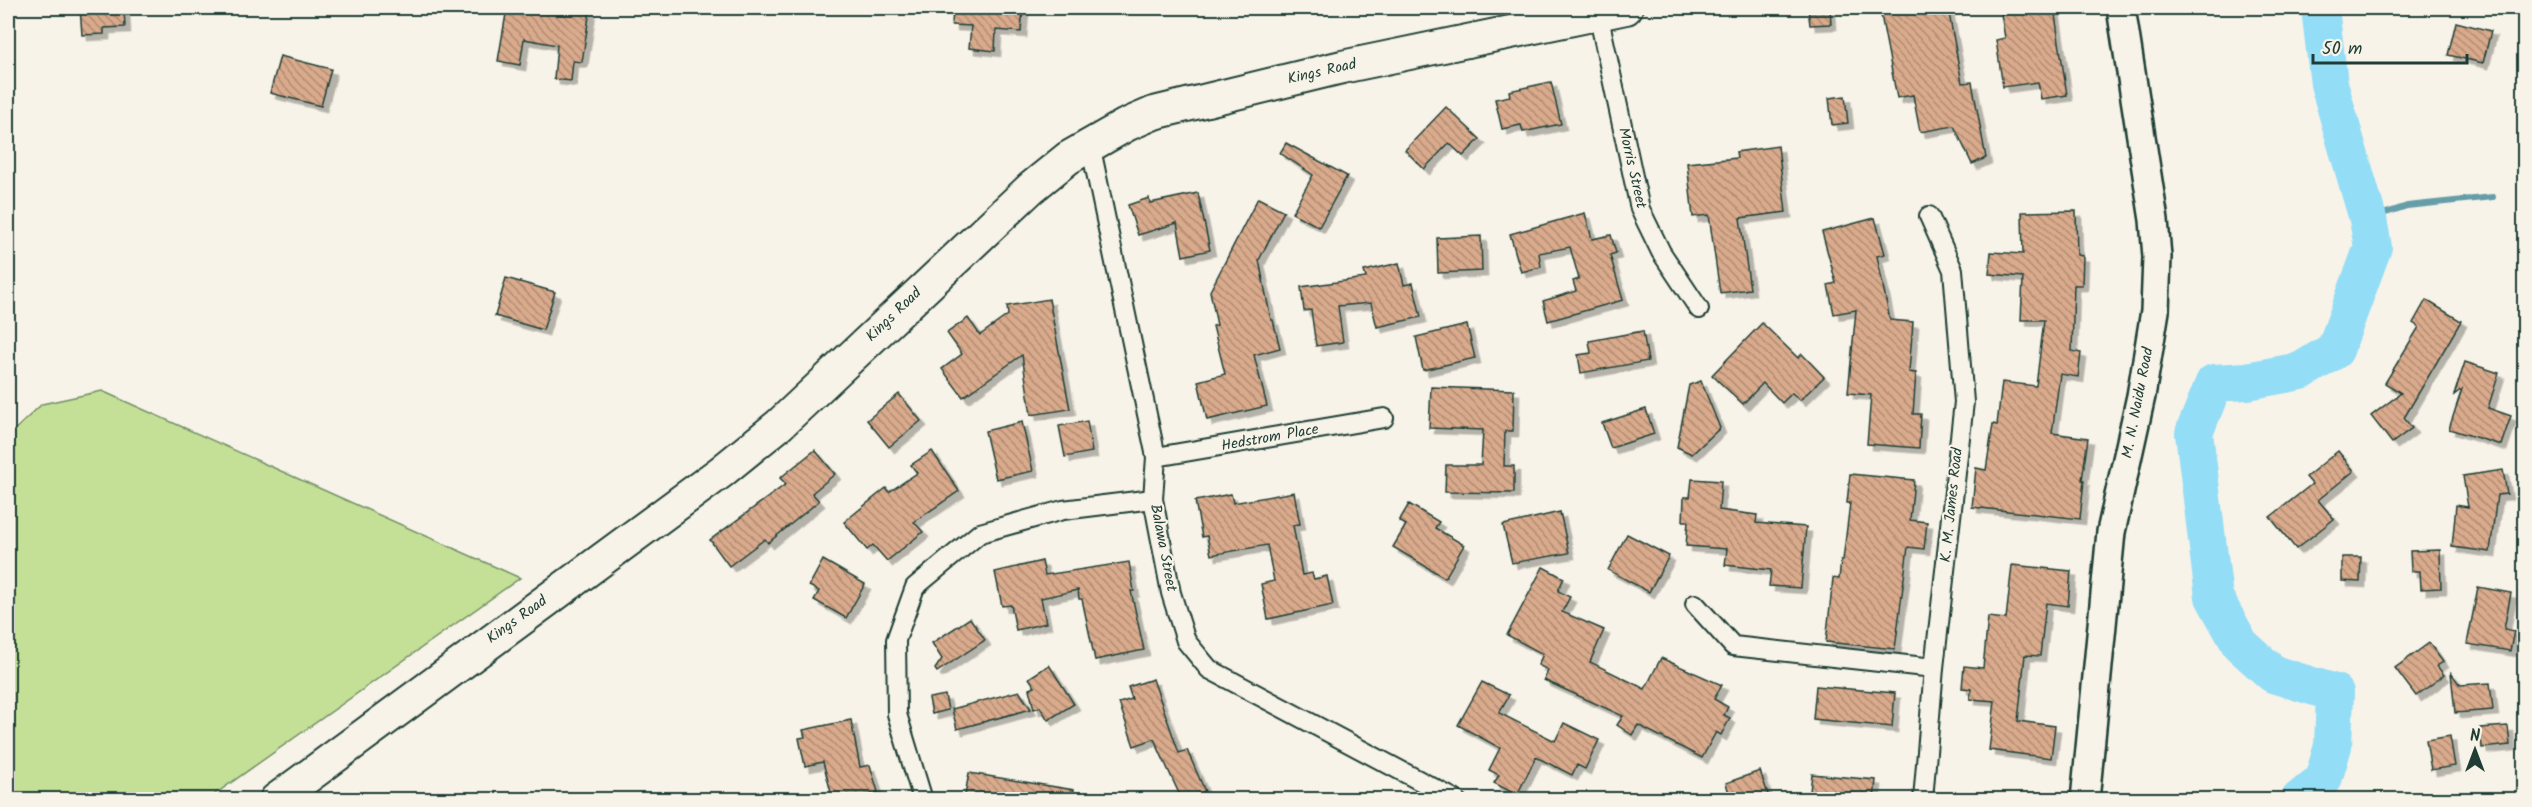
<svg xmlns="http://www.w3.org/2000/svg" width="2532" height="807" font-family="Kalam,sans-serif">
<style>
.green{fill:#c4e097;stroke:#728e66;stroke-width:1.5}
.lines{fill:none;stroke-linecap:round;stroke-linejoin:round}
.stream{stroke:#659da8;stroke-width:6}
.river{stroke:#94ddf6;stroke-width:38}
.building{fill:url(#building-back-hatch);stroke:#1f3d34;stroke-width:1.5;filter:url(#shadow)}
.minor-casing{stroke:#1f3d34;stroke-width:22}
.secondary-casing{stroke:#1f3d34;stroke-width:32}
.trunk-casing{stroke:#1f3d34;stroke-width:36}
.minor{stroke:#f7f3e8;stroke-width:18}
.secondary{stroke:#f7f3e8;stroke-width:27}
.trunk{stroke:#f7f3e8;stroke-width:32}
.labels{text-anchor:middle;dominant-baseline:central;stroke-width:4.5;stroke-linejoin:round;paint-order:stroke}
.street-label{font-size:15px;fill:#1f3d34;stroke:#f7f3e8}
</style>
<defs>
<pattern id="building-back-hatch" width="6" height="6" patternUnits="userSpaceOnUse" patternTransform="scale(1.5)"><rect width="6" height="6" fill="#daaa8c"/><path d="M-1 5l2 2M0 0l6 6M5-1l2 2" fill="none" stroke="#b08c73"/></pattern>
<filter id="shadow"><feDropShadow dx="5.5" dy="5.5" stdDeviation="0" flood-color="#0004"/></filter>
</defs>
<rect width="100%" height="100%" fill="#f7f3e8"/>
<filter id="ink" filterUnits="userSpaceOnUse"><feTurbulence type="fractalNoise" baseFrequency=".0167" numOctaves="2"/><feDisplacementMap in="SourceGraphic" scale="12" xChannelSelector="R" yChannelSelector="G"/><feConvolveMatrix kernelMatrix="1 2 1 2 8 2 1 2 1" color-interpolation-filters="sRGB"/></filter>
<g filter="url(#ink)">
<polygon class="green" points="102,391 520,578 208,799 8,799 8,436 42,404"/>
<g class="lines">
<polyline class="stream" points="2368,219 2407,206 2493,197"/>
<polyline class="river" points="2299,800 2323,780 2333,746 2335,693 2273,674 2240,644 2214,597 2194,433 2214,383 2247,381 2301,371 2335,350 2373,247 2368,219 2329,84 2320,8"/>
</g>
<g class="building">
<polygon points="80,8 124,8 125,27 104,28 104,34 82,35"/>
<polygon points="507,8 590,10 582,62 573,61 571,81 554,79 557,45 524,39 520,65 498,61"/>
<polygon points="953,8 1023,8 1021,32 996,30 995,51 969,48 971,26 952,25"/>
<polygon points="1808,8 1830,8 1831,24 1810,25"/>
<polygon points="1894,8 1948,8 1962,83 1972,82 1986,158 1972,164 1954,126 1920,132 1913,95 1897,98 1880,10"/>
<polygon points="2000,8 2054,8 2067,95 2041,99 2038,82 2003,87 1996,40 2005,38"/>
<polygon points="2456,22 2491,31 2483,63 2448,55"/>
<polygon points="280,56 331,69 321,106 270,93"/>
<polygon points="1551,82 1561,124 1523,132 1521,125 1502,129 1495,99 1510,96 1509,91"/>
<polygon points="1845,96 1848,123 1832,125 1829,98"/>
<polygon points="1446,107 1480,139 1463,156 1449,143 1424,169 1405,150"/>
<polygon points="1286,143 1347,176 1319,227 1292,213 1313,175 1280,153"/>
<polygon points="1778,146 1786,212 1740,218 1750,289 1720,293 1709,215 1693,217 1687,163 1737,158 1736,152"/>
<polygon points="1198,193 1210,250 1183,256 1177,223 1138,235 1128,205 1149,198 1150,203"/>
<polygon points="1258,198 1284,211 1259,260 1271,320 1273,320 1280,348 1254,355 1267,406 1207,420 1198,381 1225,374 1213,326 1217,325 1210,291"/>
<polygon points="2076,211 2077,255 2083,256 2082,285 2074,285 2072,351 2081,353 2078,377 2060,374 2052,433 2088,438 2082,480 2084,480 2080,519 1972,507 1976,468 1986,470 1993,424 1997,425 2002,382 2036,386 2044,320 2021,320 2023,277 1989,274 1991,252 2023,254 2022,212"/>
<polygon points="1585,213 1592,239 1611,235 1616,253 1610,255 1623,300 1548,321 1543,301 1576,291 1573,281 1579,279 1570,247 1539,253 1541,267 1521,272 1510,234"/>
<polygon points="1875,218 1885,254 1877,256 1890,320 1913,322 1909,372 1916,373 1913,414 1921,414 1919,448 1867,444 1871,395 1848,393 1856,310 1834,314 1828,285 1836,283 1822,232"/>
<polygon points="1481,236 1482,271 1438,273 1437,238"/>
<polygon points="1399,263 1404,285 1413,283 1421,317 1377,327 1371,303 1338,306 1343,342 1316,346 1311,310 1304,311 1301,287 1366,278 1364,271"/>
<polygon points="506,278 555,292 543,330 495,316"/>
<polygon points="1049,299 1070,409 1031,415 1022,355 963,397 942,369 962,354 947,333 968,318 980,335 1008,315 1007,306"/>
<polygon points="2426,300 2461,321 2404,418 2412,428 2392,443 2371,416 2401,393 2385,383 2419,327 2413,323"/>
<polygon points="1762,323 1798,358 1802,354 1824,377 1800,400 1792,393 1782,403 1763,383 1743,404 1712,375"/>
<polygon points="1467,325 1475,358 1423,370 1416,337"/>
<polygon points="1643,331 1648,361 1581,373 1578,355 1591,353 1589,341"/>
<polygon points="2465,362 2499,373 2488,408 2511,416 2501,445 2449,429 2462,389 2454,395"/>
<polygon points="1701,381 1720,428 1692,454 1677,447 1689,385"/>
<polygon points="1431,387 1514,390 1513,431 1505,431 1504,466 1514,466 1514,493 1445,492 1446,465 1481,465 1483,430 1429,428"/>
<polygon points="899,394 921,421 889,447 867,420"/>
<polygon points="1646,409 1654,434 1611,448 1602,423"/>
<polygon points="1087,421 1092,452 1065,457 1059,426"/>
<polygon points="1022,422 1033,471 996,479 985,431"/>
<polygon points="815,450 835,474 812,493 819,501 768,543 765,539 729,566 710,540 786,484 780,478"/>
<polygon points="932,451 959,491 914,522 923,532 887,561 873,545 867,550 844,522 886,488 889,492 917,473 911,465"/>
<polygon points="2338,451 2354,471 2318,500 2334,519 2296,549 2270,517 2312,484 2306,477"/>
<polygon points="2503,470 2507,494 2497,495 2490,552 2452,547 2456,505 2468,507 2463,476"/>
<polygon points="1850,474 1914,480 1910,520 1927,522 1924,549 1908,547 1895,649 1826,642 1833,578 1839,579 1841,560 1843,560 1850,503 1847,503"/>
<polygon points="1692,479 1721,481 1719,510 1757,515 1756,523 1806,527 1801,588 1769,586 1771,570 1725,565 1727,549 1686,546 1688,521 1683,521 1684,497 1690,497"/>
<polygon points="1294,492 1300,524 1293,525 1302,575 1312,573 1314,579 1327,576 1333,605 1268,619 1261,584 1274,581 1267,545 1211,555 1207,536 1202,537 1195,501 1231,494 1233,503"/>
<polygon points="1409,504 1439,522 1435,528 1464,545 1445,578 1393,547 1406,525 1399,521"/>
<polygon points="1560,512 1569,553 1512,563 1503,525"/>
<polygon points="1627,534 1669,556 1649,592 1608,570"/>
<polygon points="2440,550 2441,588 2421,589 2420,571 2411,571 2410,551"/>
<polygon points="2342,557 2361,557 2360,582 2342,581"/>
<polygon points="823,560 865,584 846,618 814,600 819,591 809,586"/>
<polygon points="1042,561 1045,575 1129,562 1134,591 1131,591 1144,650 1095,660 1082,599 1079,599 1078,590 1041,598 1046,623 1016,630 1011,605 1002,606 995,572"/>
<polygon points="2012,565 2071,571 2068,606 2046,603 2040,656 2025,655 2018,721 2055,726 2051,758 1989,750 1995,701 1970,699 1971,689 1962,688 1964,666 1983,668 1988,617 2006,619"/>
<polygon points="1543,567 1564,578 1558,591 1570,597 1562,612 1604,630 1590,662 1645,689 1661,658 1722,685 1714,699 1728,707 1724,715 1730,718 1721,735 1716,732 1702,758 1638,725 1632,735 1617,725 1623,716 1544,680 1548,670 1538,665 1543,654 1507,635"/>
<polygon points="2478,587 2511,593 2504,629 2514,631 2510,651 2467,644"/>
<polygon points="970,618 985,640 937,672 935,669 942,659 932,643"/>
<polygon points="2429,643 2443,662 2437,666 2444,675 2416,696 2395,668"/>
<polygon points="1049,665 1074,704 1048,720 1040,707 1034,709 1029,689 1035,687 1029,678"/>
<polygon points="2451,673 2460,685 2490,683 2493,710 2455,713"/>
<polygon points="1153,679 1179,753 1187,750 1205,791 1198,794 1200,800 1182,800 1154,739 1134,746 1119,703 1132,699 1128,687"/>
<polygon points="1482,682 1509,695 1499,713 1555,741 1564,723 1599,740 1585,769 1577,765 1572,775 1536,757 1517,795 1494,783 1499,775 1489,770 1500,748 1458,725"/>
<polygon points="1816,686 1895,693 1892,727 1813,719"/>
<polygon points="1019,691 1031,709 957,729 952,709"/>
<polygon points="945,695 948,710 932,714 929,698"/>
<polygon points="851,720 860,767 870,765 878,792 852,800 833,800 823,762 805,766 799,738 805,737 803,730"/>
<polygon points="2508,726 2510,745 2482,748 2480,728"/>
<polygon points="2450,736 2455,766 2431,770 2426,740"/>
<polygon points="1760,771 1770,800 1731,800 1726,783"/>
<polygon points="969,773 1074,790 1073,800 964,800"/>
<polygon points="1812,774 1876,780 1874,800 1809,800"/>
</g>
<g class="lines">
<defs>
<g id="minor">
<polyline points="1598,13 1640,209 1661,252 1699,309"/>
<polyline points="1090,144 1156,457 1153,499 1171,593 1186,641 1209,669 1456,800"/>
<polyline points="1156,457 1384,418"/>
<polyline points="1695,604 1733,646 1934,668"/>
<polyline points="923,800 897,714 896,640 915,587 980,533 1063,510 1153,499"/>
<polyline points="1923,800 1934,668 1964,402 1953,270 1929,216"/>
</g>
<polyline id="secondary" points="2085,800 2111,532 2141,396 2155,311 2157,257 2154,220 2121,8"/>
<polyline id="trunk" points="276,800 721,472 779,425 1031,188 1068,158 1126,125 1154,113 1342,67 1626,8"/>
</defs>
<use href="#minor" class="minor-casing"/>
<use href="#secondary" class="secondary-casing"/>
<use href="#trunk" class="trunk-casing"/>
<use href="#minor" class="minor"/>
<use href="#secondary" class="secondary"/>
<use href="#trunk" class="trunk"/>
</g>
</g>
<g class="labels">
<g class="street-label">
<text transform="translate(1322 72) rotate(-13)">Kings Road</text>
<text transform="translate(1632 168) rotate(77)">Morris Street</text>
<text transform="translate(894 315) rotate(-44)">Kings Road</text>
<text transform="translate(2138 403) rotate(-79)">M. N. Naidu Road</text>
<text transform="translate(1270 438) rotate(-10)">Hedstrom Place</text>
<text transform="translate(1952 505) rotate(-84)">K. M. James Road</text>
<text transform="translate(1163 548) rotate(79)">Balawa Street</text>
<text transform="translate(517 620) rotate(-36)">Kings Road</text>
</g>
</g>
<rect width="2532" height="807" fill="none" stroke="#f7f3e8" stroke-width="30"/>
<rect x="15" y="15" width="2502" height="777" fill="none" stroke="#1f3d34" stroke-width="2" filter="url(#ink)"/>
<g transform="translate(2475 750)" stroke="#f7f3e8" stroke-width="4.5" paint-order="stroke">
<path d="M0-4.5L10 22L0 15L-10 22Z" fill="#1f3d34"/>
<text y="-9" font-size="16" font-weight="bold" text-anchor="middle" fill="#1f3d34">N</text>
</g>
<path d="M2313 54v9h154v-9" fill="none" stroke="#1f3d34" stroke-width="3"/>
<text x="2322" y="54" font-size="18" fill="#1f3d34" stroke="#f7f3e8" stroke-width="4.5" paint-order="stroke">50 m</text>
</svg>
